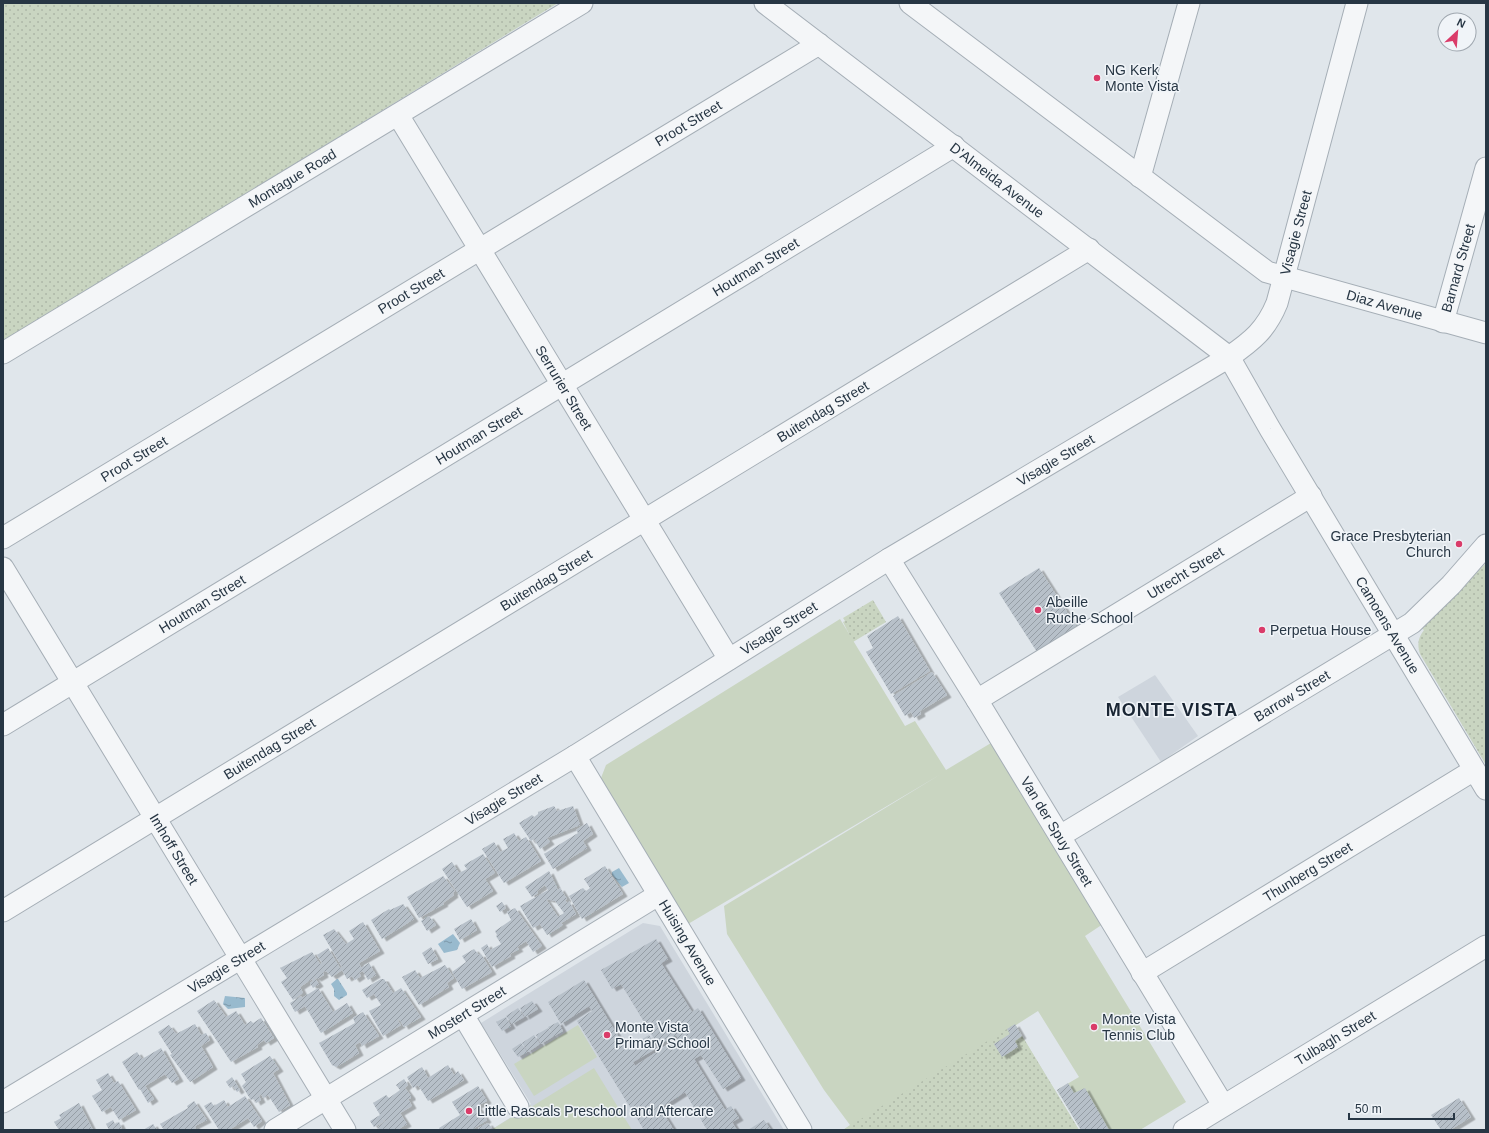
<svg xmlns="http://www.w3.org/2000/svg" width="1489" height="1133" font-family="Arial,sans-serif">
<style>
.built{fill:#ced5dd}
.green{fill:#c9d5c1}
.park{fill:url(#park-dots)}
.water{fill:url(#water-ripples)}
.building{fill:url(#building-hatch);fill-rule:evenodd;filter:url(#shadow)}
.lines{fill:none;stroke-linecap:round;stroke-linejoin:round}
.minor-casing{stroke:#a5aeb6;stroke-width:23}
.minor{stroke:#f4f6f8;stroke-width:21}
.poi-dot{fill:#da3b69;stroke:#f0f4f8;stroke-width:1.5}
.labels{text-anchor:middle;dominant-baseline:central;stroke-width:3;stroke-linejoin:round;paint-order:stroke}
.poi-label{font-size:14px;fill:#273644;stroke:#f0f4f8;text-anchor:start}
.street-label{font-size:14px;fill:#273644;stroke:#f0f4f8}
.district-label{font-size:18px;font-weight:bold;letter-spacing:1px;fill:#1a2634;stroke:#f0f4f8}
</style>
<defs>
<pattern id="park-dots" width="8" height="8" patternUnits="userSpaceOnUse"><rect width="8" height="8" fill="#c9d5c1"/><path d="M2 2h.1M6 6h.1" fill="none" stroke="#adb7a7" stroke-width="1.8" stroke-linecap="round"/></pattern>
<pattern id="water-ripples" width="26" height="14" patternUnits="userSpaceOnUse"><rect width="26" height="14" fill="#98bace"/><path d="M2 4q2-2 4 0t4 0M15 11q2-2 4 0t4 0" fill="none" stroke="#7c98a9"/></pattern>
<pattern id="building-hatch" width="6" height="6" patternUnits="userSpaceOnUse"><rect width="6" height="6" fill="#b7c0c9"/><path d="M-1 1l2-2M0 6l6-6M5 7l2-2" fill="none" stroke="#959da5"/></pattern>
<filter id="shadow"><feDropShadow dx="4.5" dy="2.5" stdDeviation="0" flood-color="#0004"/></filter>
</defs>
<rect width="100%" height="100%" fill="#e0e6eb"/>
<g class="built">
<polygon points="1155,675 1198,736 1161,762 1118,697"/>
<polygon points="643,923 660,926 784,1130 491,1130 531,1104 481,1023"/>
</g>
<g class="green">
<polygon points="840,619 905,726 915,721 946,770 991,743 1103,924 1085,936 1186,1102 1140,1130 1081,1130 1057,1090 1079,1077 1038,1011 1008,1030 1015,1041 1022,1036 1079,1130 843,1130 850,1125 824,1090 727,934 724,906 941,774 688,924 601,778 606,765"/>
<polygon points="578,1025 597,1057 534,1096 514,1064"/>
<polygon points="594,1068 632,1130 491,1130 531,1105 531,1107"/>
</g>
<g class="park">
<polygon points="3,3 558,3 3,342"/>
<path d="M1486,563V765L1420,654C1417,644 1418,638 1424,630L1421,628Z"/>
<polygon points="873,600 886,622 853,642 843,622 845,621 843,618"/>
<polygon points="1015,1024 1079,1130 843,1130"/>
</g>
<g class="water">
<polygon points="619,868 629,883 622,887 612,875 612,872"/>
<polygon points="453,934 460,943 457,950 444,953 438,944"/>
<polygon points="337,979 338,979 347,993 347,995 339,1000 334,996 334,989 331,984"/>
<polygon points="225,996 245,998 245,1007 228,1009 223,1004"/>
</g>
<g class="building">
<polygon points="1039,568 1076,626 1037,652 999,593"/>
<polygon points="898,616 930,671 891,694 866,652 873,648 867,636"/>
<polygon points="932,672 947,695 920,711 921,714 914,718 911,712 905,716 893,696"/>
<polygon points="554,806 557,811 573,806 580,825 547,838 550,842 540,849 534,839 531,841 519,823 532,815 534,817 538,814 538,812"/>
<polygon points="587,823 593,834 583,841 587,848 553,869 544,854 578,833 576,830"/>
<polygon points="514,833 519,841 526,837 541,861 504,883 482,849 494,842 500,852 508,848 503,839"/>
<polygon points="483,854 495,873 485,879 493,891 467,907 442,869 452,862 459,873 467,869 464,865"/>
<polygon points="605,866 623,894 582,919 569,896 583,888 586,891 590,888 584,879"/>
<path d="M549,871L558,890L560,888L567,899L565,900L567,903L569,901L576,914L561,923L563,925L547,935L540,924L533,928L520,906L548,890L545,885L537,891L538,893L532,897L525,887ZM551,895L546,899L555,901L564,913L558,917L546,899Z"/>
<polygon points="443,876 455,891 453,893 454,895 443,903 444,904 419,918 407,897"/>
<polygon points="502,902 506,908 500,912 496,906"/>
<polygon points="403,904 414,919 382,939 371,920 389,909 390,910"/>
<polygon points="515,908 542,946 533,952 526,941 517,947 519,949 510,954 511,956 492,967 481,948 487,944 490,950 501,944 496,936 497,935 495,931 511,920 507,912"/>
<polygon points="429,916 436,925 427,931 421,921"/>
<polygon points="471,919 477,930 460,940 454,929"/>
<polygon points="363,922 380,951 359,963 361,968 369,963 376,975 368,980 363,971 359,973 361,976 355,980 352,976 347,979 342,970 332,977 326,971 323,972 324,975 317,979 314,977 319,984 313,988 310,983 313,981 312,979 300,987 303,993 293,1000 281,982 287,978 280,968 312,952 320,964 322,963 317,955 328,948 340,968 342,967 323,935 334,929 346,944 354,939 349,931"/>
<polygon points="656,939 668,959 661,963 692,1012 698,1008 741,1078 723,1089 701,1055 694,1059 725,1110 731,1106 739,1118 732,1122 737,1130 707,1130 685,1092 660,1108 674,1130 644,1130 577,1021 592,1011 589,1006 561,1024 548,1002 584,980 626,1049 649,1035 657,1048 633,1062 635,1066 678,1038 676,1035 658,1045 621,984 612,989 601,970"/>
<polygon points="431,947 438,959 428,964 422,953"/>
<polygon points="474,949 479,955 481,954 492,972 462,989 452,972 466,962 462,956"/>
<polygon points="445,965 454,978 447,983 449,987 419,1005 402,977 415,970 420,978"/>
<polygon points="381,979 384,979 393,993 401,988 421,1017 404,1027 399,1019 398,1021 401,1025 383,1036 369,1011 381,1005 374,994 367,998 362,990"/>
<polygon points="318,988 333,1012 347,1003 353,1013 321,1033 305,1006 295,1012 290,1003 301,996 302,998"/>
<polygon points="214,1000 226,1017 236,1011 245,1025 251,1021 253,1023 261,1018 274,1038 266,1043 264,1040 257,1045 258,1047 231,1062 197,1011"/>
<polygon points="532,1001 538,1009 525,1017 520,1008"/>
<polygon points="518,1008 524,1017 512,1024 506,1016"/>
<polygon points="363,1012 379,1036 362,1046 360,1042 355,1045 359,1053 336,1067 332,1065 319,1043 355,1023 353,1018"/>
<polygon points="506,1017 511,1026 502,1031 496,1022"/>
<polygon points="558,1022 563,1031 554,1036 548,1027"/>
<polygon points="195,1024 201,1035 206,1033 210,1040 201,1046 213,1067 190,1082 170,1055 172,1054 158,1032 169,1025 176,1034"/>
<polygon points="1015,1024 1022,1036 1015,1041 1018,1047 1002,1057 994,1044 1010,1034 1007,1029"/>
<polygon points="548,1028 554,1036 541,1044 536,1035"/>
<polygon points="534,1035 540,1044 528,1052 522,1043"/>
<polygon points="521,1043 527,1052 518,1057 512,1049"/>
<polygon points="161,1048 179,1079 172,1083 165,1074 145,1086 154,1099 148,1103 140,1089 139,1090 122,1062 137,1052 142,1059"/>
<polygon points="270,1056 279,1069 273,1073 290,1105 279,1112 268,1095 263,1098 261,1094 259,1096 261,1100 256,1103 254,1099 251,1100 242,1086 246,1082 241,1074"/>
<polygon points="448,1065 454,1075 458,1071 464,1080 428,1101 418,1085 413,1088 407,1077 422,1067 428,1078"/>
<polygon points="108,1073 114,1083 118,1081 136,1110 119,1120 111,1107 102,1112 92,1096 102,1090 96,1080"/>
<polygon points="232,1077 240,1090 237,1092 233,1086 230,1088 226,1082"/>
<polygon points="404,1079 408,1085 405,1088 411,1096 411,1098 408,1099 412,1106 400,1113 407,1124 397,1130 380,1130 378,1127 387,1120 385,1121 382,1118 384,1122 374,1127 370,1121 380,1115 373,1103 386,1095 389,1098 400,1090 396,1085"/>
<polygon points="1068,1083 1074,1093 1085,1088 1109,1130 1081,1130 1057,1090"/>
<polygon points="478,1086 487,1101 477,1106 487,1120 471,1130 440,1130 439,1128 460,1115 452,1102"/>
<polygon points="245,1096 262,1121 254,1127 248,1118 229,1130 219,1130 204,1106 211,1102 214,1106 224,1100 228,1107"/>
<polygon points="1459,1098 1471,1117 1450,1130 1441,1130 1431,1115"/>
<polygon points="194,1101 207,1120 195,1126 196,1128 192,1130 164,1130 160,1124 188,1108 187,1106"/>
<polygon points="79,1103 93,1130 59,1130 54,1122 61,1118 59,1115"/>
<polygon points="113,1120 115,1124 119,1122 122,1128 118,1130 109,1130 106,1124"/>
<polygon points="764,1120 771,1130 748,1130"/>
<polygon points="488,1123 492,1128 480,1130 478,1128"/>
<polygon points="153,1124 157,1130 143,1130"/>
</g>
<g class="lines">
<defs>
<g id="minor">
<path id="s1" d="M765,3L1229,357L1270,429L1486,789"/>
<path id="s2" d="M910,3L1267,272L1486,333"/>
<path id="s3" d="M398,115L729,659"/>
<polyline points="1140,177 1189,3"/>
<path id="s4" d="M1443,322L1486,168"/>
<path id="s5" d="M3,353L582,3"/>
<path id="s6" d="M3,538L819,44"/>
<path id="s7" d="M889,559L977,700L1223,1105"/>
<path id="s8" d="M3,568L345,1130"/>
<path id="s9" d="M977,700L1311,496"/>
<path id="s10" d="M3,725L954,146"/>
<path id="s11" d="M575,756L801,1130"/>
<path id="s12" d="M1060,836L1412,623L1451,585L1486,545"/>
<path id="s13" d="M3,911L1089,249"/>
<path id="s14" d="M1142,973L1474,770"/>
<polyline points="463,1015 518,1107"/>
<path id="s15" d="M3,1102L575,756L889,559L1229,357C1252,341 1266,330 1277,303L1357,3"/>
<path id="s16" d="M275,1130L658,895"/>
<path id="s17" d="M1184,1130L1486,946"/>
</g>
</defs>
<use href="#minor" class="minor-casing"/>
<use href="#minor" class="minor"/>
</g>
<g class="poi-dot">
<circle cx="1097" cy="78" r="4"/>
<circle cx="1459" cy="544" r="4"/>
<circle cx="1038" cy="610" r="4"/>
<circle cx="1262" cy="630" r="4"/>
<circle cx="1094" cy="1027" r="4"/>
<circle cx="607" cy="1035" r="4"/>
<circle cx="469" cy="1111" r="4"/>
</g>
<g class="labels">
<g class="poi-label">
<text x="1105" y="70">NG Kerk<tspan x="1105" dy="16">Monte Vista</tspan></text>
<text x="1451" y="536" text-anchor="end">Grace Presbyterian<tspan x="1451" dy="16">Church</tspan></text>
<text x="1046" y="602">Abeille<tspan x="1046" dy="16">Ruche School</tspan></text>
<text x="1270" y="630">Perpetua House</text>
<text x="1102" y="1019">Monte Vista<tspan x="1102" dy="16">Tennis Club</tspan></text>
<text x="615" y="1027">Monte Vista<tspan x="615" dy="16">Primary School</tspan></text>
<text x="477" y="1111">Little Rascals Preschool and Aftercare</text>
</g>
<g class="street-label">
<text stroke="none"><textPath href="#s6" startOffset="801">Proot Street</textPath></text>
<text stroke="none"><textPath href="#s5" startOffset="338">Montague Road</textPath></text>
<text stroke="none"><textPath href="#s1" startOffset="292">D'Almeida Avenue</textPath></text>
<text stroke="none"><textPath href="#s15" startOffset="1581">Visagie Street</textPath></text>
<text stroke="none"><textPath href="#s10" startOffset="881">Houtman Street</textPath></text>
<text stroke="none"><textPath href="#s4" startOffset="56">Barnard Street</textPath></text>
<text stroke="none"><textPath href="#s6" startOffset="477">Proot Street</textPath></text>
<text stroke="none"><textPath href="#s2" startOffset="569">Diaz Avenue</textPath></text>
<text stroke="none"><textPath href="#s3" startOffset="319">Serrurier Street</textPath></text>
<text stroke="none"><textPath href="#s13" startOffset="960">Buitendag Street</textPath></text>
<text stroke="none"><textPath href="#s10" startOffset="557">Houtman Street</textPath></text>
<text stroke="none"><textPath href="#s6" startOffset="153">Proot Street</textPath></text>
<text stroke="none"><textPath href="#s15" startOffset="1233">Visagie Street</textPath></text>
<text stroke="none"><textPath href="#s9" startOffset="244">Utrecht Street</textPath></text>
<text stroke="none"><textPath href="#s13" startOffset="636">Buitendag Street</textPath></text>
<text stroke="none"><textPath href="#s10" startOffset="233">Houtman Street</textPath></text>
<text stroke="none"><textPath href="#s1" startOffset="895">Camoens Avenue</textPath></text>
<text stroke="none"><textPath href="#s15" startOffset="909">Visagie Street</textPath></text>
<text stroke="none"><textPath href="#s12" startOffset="271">Barrow Street</textPath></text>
<text stroke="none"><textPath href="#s13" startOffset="312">Buitendag Street</textPath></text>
<text stroke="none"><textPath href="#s15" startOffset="585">Visagie Street</textPath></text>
<text stroke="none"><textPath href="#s7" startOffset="320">Van der Spuy Street</textPath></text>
<text stroke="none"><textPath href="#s8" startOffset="329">Imhoff Street</textPath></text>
<text stroke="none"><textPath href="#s14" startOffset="194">Thunberg Street</textPath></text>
<text stroke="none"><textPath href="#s11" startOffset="218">Huising Avenue</textPath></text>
<text stroke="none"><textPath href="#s15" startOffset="261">Visagie Street</textPath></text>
<text stroke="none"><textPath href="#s16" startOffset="225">Mostert Street</textPath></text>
<text stroke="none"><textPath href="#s17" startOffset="177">Tulbagh Street</textPath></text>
</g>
<g class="district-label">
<text x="1172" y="710">MONTE VISTA</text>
</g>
</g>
<rect width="1489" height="1133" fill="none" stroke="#273644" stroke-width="8"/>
<g transform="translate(1457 32) rotate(26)"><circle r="19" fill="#f0f4f8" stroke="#a0a8b0"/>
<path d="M0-3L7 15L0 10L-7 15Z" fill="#da3b69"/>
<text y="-6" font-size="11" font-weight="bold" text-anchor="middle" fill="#273644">N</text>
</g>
<path d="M1349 1113v6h105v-6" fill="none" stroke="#273644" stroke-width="2"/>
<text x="1355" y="1113" font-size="12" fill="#273644" stroke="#f0f4f8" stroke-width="3" paint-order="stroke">50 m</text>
</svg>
